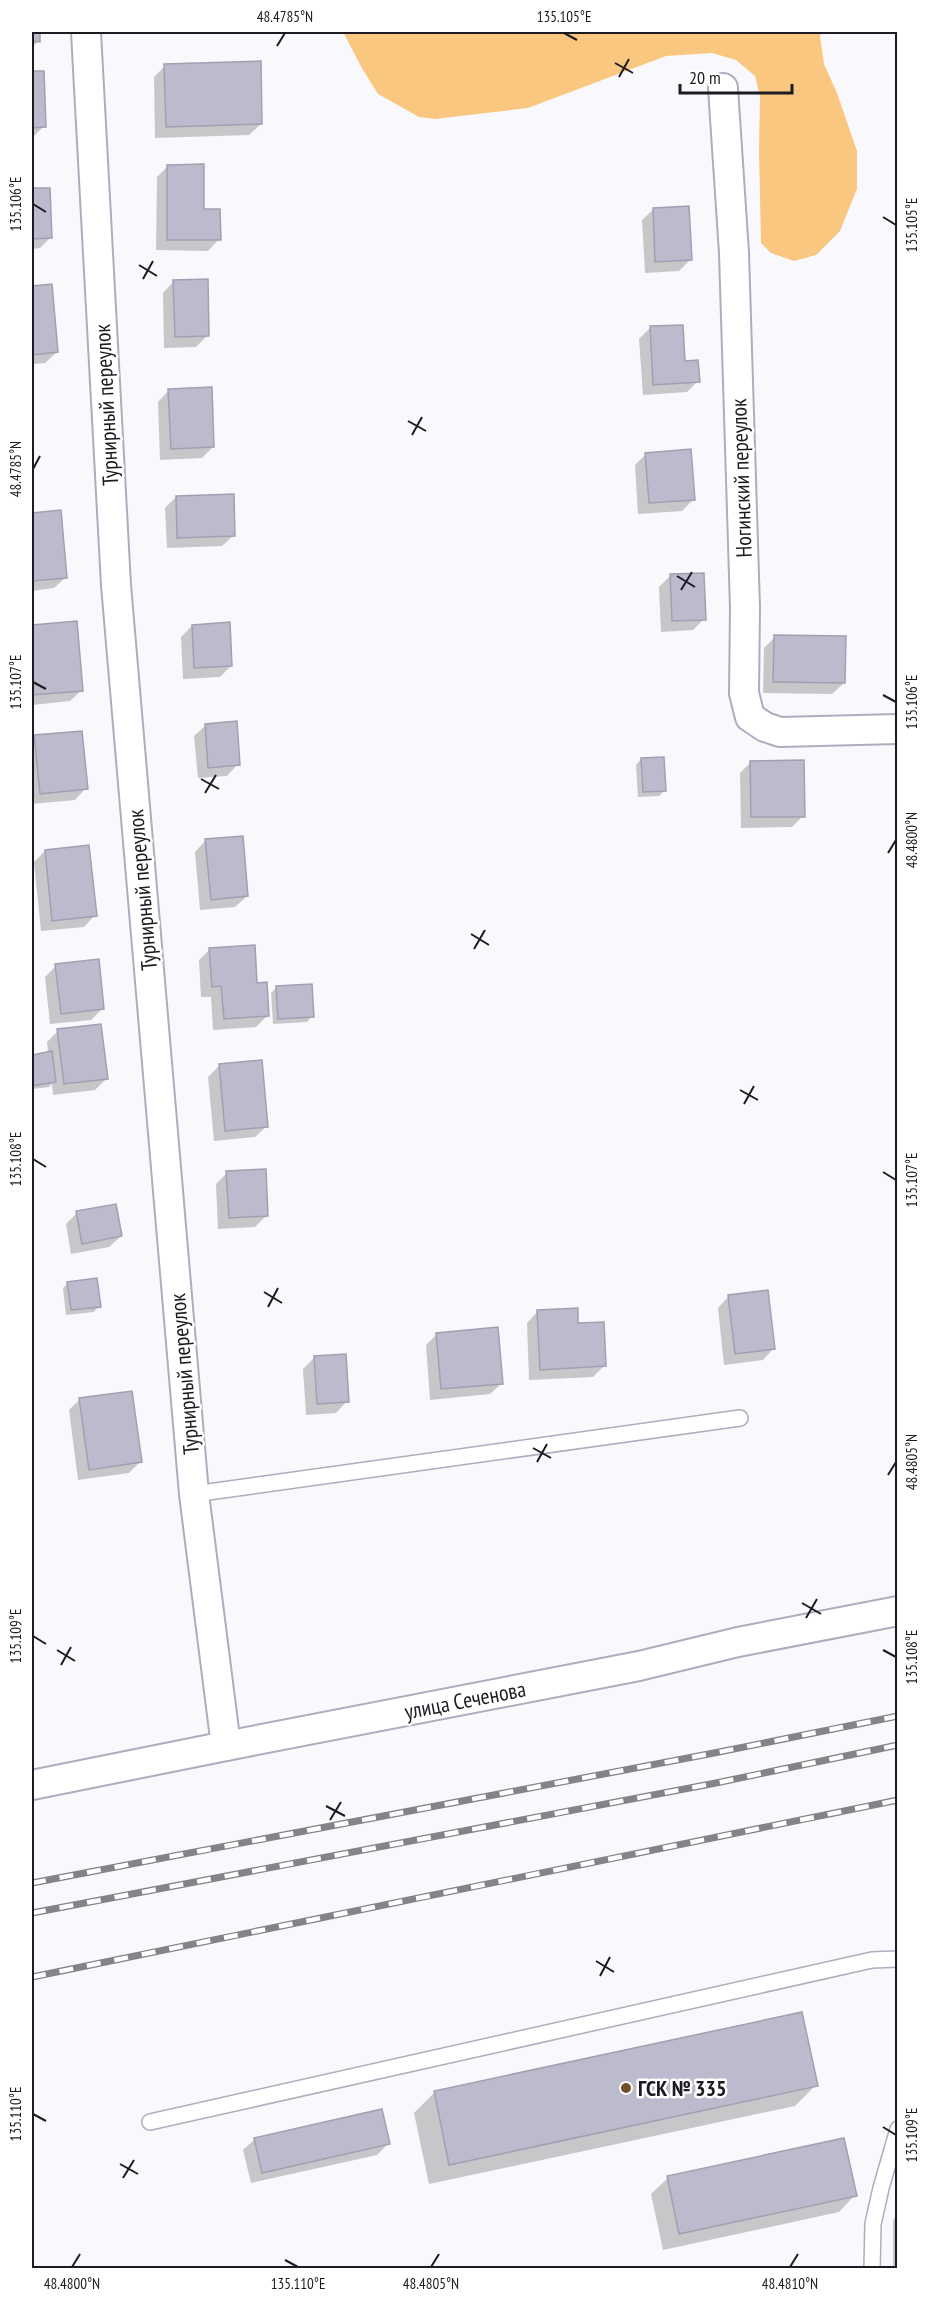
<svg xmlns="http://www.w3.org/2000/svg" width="929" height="2300" font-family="'PT Sans Narrow',sans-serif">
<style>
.green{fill:#fac781}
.shadow{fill:#0003}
.building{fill:#bcbacd;stroke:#a1a0b2;stroke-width:1.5}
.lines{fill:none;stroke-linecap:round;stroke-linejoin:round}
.lane-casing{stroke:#aeacbf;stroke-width:18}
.street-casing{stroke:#aeacbf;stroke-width:32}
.lane{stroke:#fff;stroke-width:15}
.street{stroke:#fff;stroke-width:28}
.rail-casing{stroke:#838388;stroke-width:7}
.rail{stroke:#fff;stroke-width:4.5;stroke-dasharray:14;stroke-linecap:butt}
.ticks{fill:none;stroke:#1c1b22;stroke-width:2}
.poi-dot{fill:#705126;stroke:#fff;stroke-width:2}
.labels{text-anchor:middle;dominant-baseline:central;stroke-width:5;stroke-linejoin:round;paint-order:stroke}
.street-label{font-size:22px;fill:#1c1b22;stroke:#fff}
.poi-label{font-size:22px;font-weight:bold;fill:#1c1b22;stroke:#fff;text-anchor:start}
.neatline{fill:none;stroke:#1c1b22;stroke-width:2}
.ticks-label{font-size:15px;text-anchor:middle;fill:#1c1b22}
</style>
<rect width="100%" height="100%" fill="#f9f9fd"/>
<polygon class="green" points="343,32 822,32 820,36 824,64 837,93 857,151 857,189 840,231 816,255 794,261 771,253 761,243 759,151 760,96 755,76 736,60 712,53 666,56 528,108 435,119 419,117 378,94 363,70"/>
<g class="shadow">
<polygon points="32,32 39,32 39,41 33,46 32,46"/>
<polygon points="165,66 261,124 249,135 155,138 154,77"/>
<polygon points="32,73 42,73 44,126 32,138"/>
<polygon points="168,166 202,211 219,239 208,251 156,250 157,177"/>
<polygon points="48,189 51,237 40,248 32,249 32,190"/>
<polygon points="654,209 690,260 679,271 645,273 642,220"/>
<polygon points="174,281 207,336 196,347 164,348 163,293"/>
<polygon points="50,286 57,352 45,363 32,364 32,287"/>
<polygon points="650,328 684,362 698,381 687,392 643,395 639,339"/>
<polygon points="169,390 213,447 202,458 160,460 158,402"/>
<polygon points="646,454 693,500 682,511 638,514 635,465"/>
<polygon points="176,497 234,535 222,546 167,548 165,508"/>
<polygon points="60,511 66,577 54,588 32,591 32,514"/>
<polygon points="670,576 704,619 693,630 661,632 659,587"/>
<polygon points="76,623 82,690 70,701 32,705 32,627"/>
<polygon points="192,626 231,666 220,677 183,679 181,637"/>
<polygon points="775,637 844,683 832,694 763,693 764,648"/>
<polygon points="206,725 238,764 227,776 198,778 194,736"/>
<polygon points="35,737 86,788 75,800 32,804 32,740"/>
<polygon points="641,759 665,790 659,796 638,797 636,765"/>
<polygon points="751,762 803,816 792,827 741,828 740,773"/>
<polygon points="206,840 247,896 235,907 200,910 195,852"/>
<polygon points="45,851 95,915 84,927 41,931 34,862"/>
<polygon points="210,949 255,985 267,1016 256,1027 213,1030 211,997 201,997 199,960"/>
<polygon points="56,966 102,1009 91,1020 50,1024 45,977"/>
<polygon points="277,987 312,1016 307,1022 273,1024 271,993"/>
<polygon points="58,1031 107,1078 95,1090 53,1095 52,1084 49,1087 32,1089 32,1056 48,1053 47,1042"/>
<polygon points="219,1066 267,1126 255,1137 214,1141 208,1077"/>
<polygon points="227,1173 267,1215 255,1227 218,1229 216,1184"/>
<polygon points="77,1213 121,1236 109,1247 71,1254 66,1224"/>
<polygon points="68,1283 99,1306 94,1312 66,1315 63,1288"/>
<polygon points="729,1296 774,1348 763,1360 724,1365 718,1308"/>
<polygon points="538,1311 577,1325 604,1366 593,1377 529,1380 527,1323"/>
<polygon points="437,1334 502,1383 490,1394 430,1400 426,1345"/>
<polygon points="314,1358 347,1401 336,1413 306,1415 303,1369"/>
<polygon points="80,1399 140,1462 129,1473 78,1480 69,1410"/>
<polygon points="816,2085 795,2106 429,2184 414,2113 435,2092"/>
<polygon points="255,2139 388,2144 377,2155 251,2183 243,2150"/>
<polygon points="668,2178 855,2195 839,2212 663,2250 651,2194"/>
<polygon points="898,2211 898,2268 893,2268 893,2221"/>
</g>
<g class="building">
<polygon points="32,32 40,32 40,42 32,41"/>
<polygon points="261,61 262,124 166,127 164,64"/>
<polygon points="32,71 44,71 46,127 32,128"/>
<polygon points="204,164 204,209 220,209 221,240 167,240 167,165"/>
<polygon points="32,188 50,188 52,238 32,239"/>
<polygon points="689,206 692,260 655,262 653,208"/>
<polygon points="208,279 209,336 175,337 173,280"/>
<polygon points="52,284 58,352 32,355 32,286"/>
<polygon points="683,325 685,361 698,360 700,382 653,385 650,326"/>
<polygon points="212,387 214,447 171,449 168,389"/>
<polygon points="691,449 695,500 649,503 645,453"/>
<polygon points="234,494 235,536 177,538 176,496"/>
<polygon points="61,510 67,578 32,581 32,513"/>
<polygon points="704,573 706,620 672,621 670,574"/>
<polygon points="77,621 83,691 32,695 32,625"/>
<polygon points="230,622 232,666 194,668 192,625"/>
<polygon points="774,635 846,636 845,683 773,682"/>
<polygon points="237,721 240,765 208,768 205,724"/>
<polygon points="82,731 88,789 40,794 34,735"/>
<polygon points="664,757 666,791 643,792 641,758"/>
<polygon points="804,760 805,817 751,817 750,761"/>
<polygon points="243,836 248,896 211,900 205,839"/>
<polygon points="89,845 97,916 52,921 45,850"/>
<polygon points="255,945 257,983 267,982 269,1016 224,1019 221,986 212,987 209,948"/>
<polygon points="99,959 104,1009 61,1014 55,964"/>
<polygon points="312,984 314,1017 278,1019 276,986"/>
<polygon points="101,1024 108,1079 64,1084 57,1029"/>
<polygon points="52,1051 56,1082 32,1086 32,1055"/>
<polygon points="262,1060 268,1127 225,1131 219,1064"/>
<polygon points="266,1169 268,1216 229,1218 226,1171"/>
<polygon points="116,1204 122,1236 82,1244 76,1211"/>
<polygon points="97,1278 101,1307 71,1310 67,1282"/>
<polygon points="768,1290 775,1349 735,1354 728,1295"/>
<polygon points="578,1308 578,1323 604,1322 606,1366 540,1370 537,1310"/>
<polygon points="498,1327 503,1384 441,1389 436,1333"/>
<polygon points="346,1354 349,1402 317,1404 314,1356"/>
<polygon points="132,1391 142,1462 89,1470 79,1398"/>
<polygon points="802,2012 818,2086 449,2165 434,2091"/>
<polygon points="382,2109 390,2144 262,2173 254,2138"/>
<polygon points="844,2138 857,2196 679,2234 667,2176"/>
</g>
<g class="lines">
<defs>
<g id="lane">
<polyline points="194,1494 740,1418"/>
<polyline points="150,2122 872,1960 898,1959"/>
<polyline points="872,2268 873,2224 881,2188 898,2129"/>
</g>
<g id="street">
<polyline points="86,32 116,585 194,1494 226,1746"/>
<polyline points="723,88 734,253 745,608 744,693 750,717 765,727 780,732 898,729"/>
<polyline points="32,1785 226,1746 639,1666 738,1642 898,1611"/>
</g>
</defs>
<use href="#lane" class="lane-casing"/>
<use href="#street" class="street-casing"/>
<use href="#lane" class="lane"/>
<use href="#street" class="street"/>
<defs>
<g id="rail">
<polyline points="32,1883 714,1753 898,1716"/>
<polyline points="32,1913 716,1783 898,1745"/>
<polyline points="32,1977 898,1800"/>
</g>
</defs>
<use href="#rail" class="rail-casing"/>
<use href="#rail" class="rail"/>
</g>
<path class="ticks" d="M564,33L577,40M277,46L285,33M615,63L633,73M619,77L629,59M33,204L46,212M883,217L896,225M139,265L157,276M143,279L153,261M408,421L426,431M412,435L422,417M33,469L40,456M677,576L695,587M681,590L692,572M33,682L46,689M883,695L896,702M201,779L219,789M205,793L216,775M888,853L896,840M471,934L489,945M474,949L485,930M740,1090L758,1100M744,1104L754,1086M33,1159L46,1167M883,1172L896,1180M264,1292L282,1303M268,1307L278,1288M533,1448L551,1458M537,1462L547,1444M888,1475L896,1462M802,1603L821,1614M806,1618L817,1599M33,1636L46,1644M57,1650L75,1661M883,1650L896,1657M61,1665L71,1647M326,1806L345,1816M330,1820L341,1802M596,1961L614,1972M600,1976L610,1957M33,2114L46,2121M883,2127L896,2135M120,2164L138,2174M123,2178L134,2160M285,2260L298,2267M72,2267L80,2254M431,2267L439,2254M790,2267L798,2254"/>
<circle class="poi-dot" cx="626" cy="2088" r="6"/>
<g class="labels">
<g class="street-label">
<text transform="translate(106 405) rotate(-93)">Турнирный переулок</text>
<text transform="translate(741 478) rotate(-92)">Ногинский переулок</text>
<text transform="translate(142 890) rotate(-95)">Турнирный переулок</text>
<text transform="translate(184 1374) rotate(-95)">Турнирный переулок</text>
<text transform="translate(465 1700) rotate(-11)">улица Сеченова</text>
</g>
<g class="poi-label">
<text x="638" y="2088">ГСК № 335</text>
</g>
</g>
<rect width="929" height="2300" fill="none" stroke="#ffffff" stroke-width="66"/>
<path d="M680 84v9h112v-9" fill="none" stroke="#1c1b22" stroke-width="3"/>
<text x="689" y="84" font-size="18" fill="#1c1b22" stroke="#ffffff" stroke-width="4.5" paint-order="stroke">20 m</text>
<rect x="33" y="33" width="863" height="2234" class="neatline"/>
<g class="ticks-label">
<text x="285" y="22">48.4785°N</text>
<text x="564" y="22">135.105°E</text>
<text transform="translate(16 204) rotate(-90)" y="5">135.106°E</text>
<text transform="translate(912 225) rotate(-90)" y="5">135.105°E</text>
<text transform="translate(16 469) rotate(-90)" y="5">48.4785°N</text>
<text transform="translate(16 682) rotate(-90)" y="5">135.107°E</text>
<text transform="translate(912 702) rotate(-90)" y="5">135.106°E</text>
<text transform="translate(912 840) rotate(-90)" y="5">48.4800°N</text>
<text transform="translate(16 1159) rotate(-90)" y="5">135.108°E</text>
<text transform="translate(912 1180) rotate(-90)" y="5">135.107°E</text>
<text transform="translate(912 1462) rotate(-90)" y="5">48.4805°N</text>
<text transform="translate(16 1636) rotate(-90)" y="5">135.109°E</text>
<text transform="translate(912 1657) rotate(-90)" y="5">135.108°E</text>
<text transform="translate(16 2114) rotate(-90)" y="5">135.110°E</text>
<text transform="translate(912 2135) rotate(-90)" y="5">135.109°E</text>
<text x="72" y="2289">48.4800°N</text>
<text x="298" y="2289">135.110°E</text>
<text x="431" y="2289">48.4805°N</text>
<text x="790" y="2289">48.4810°N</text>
</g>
</svg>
